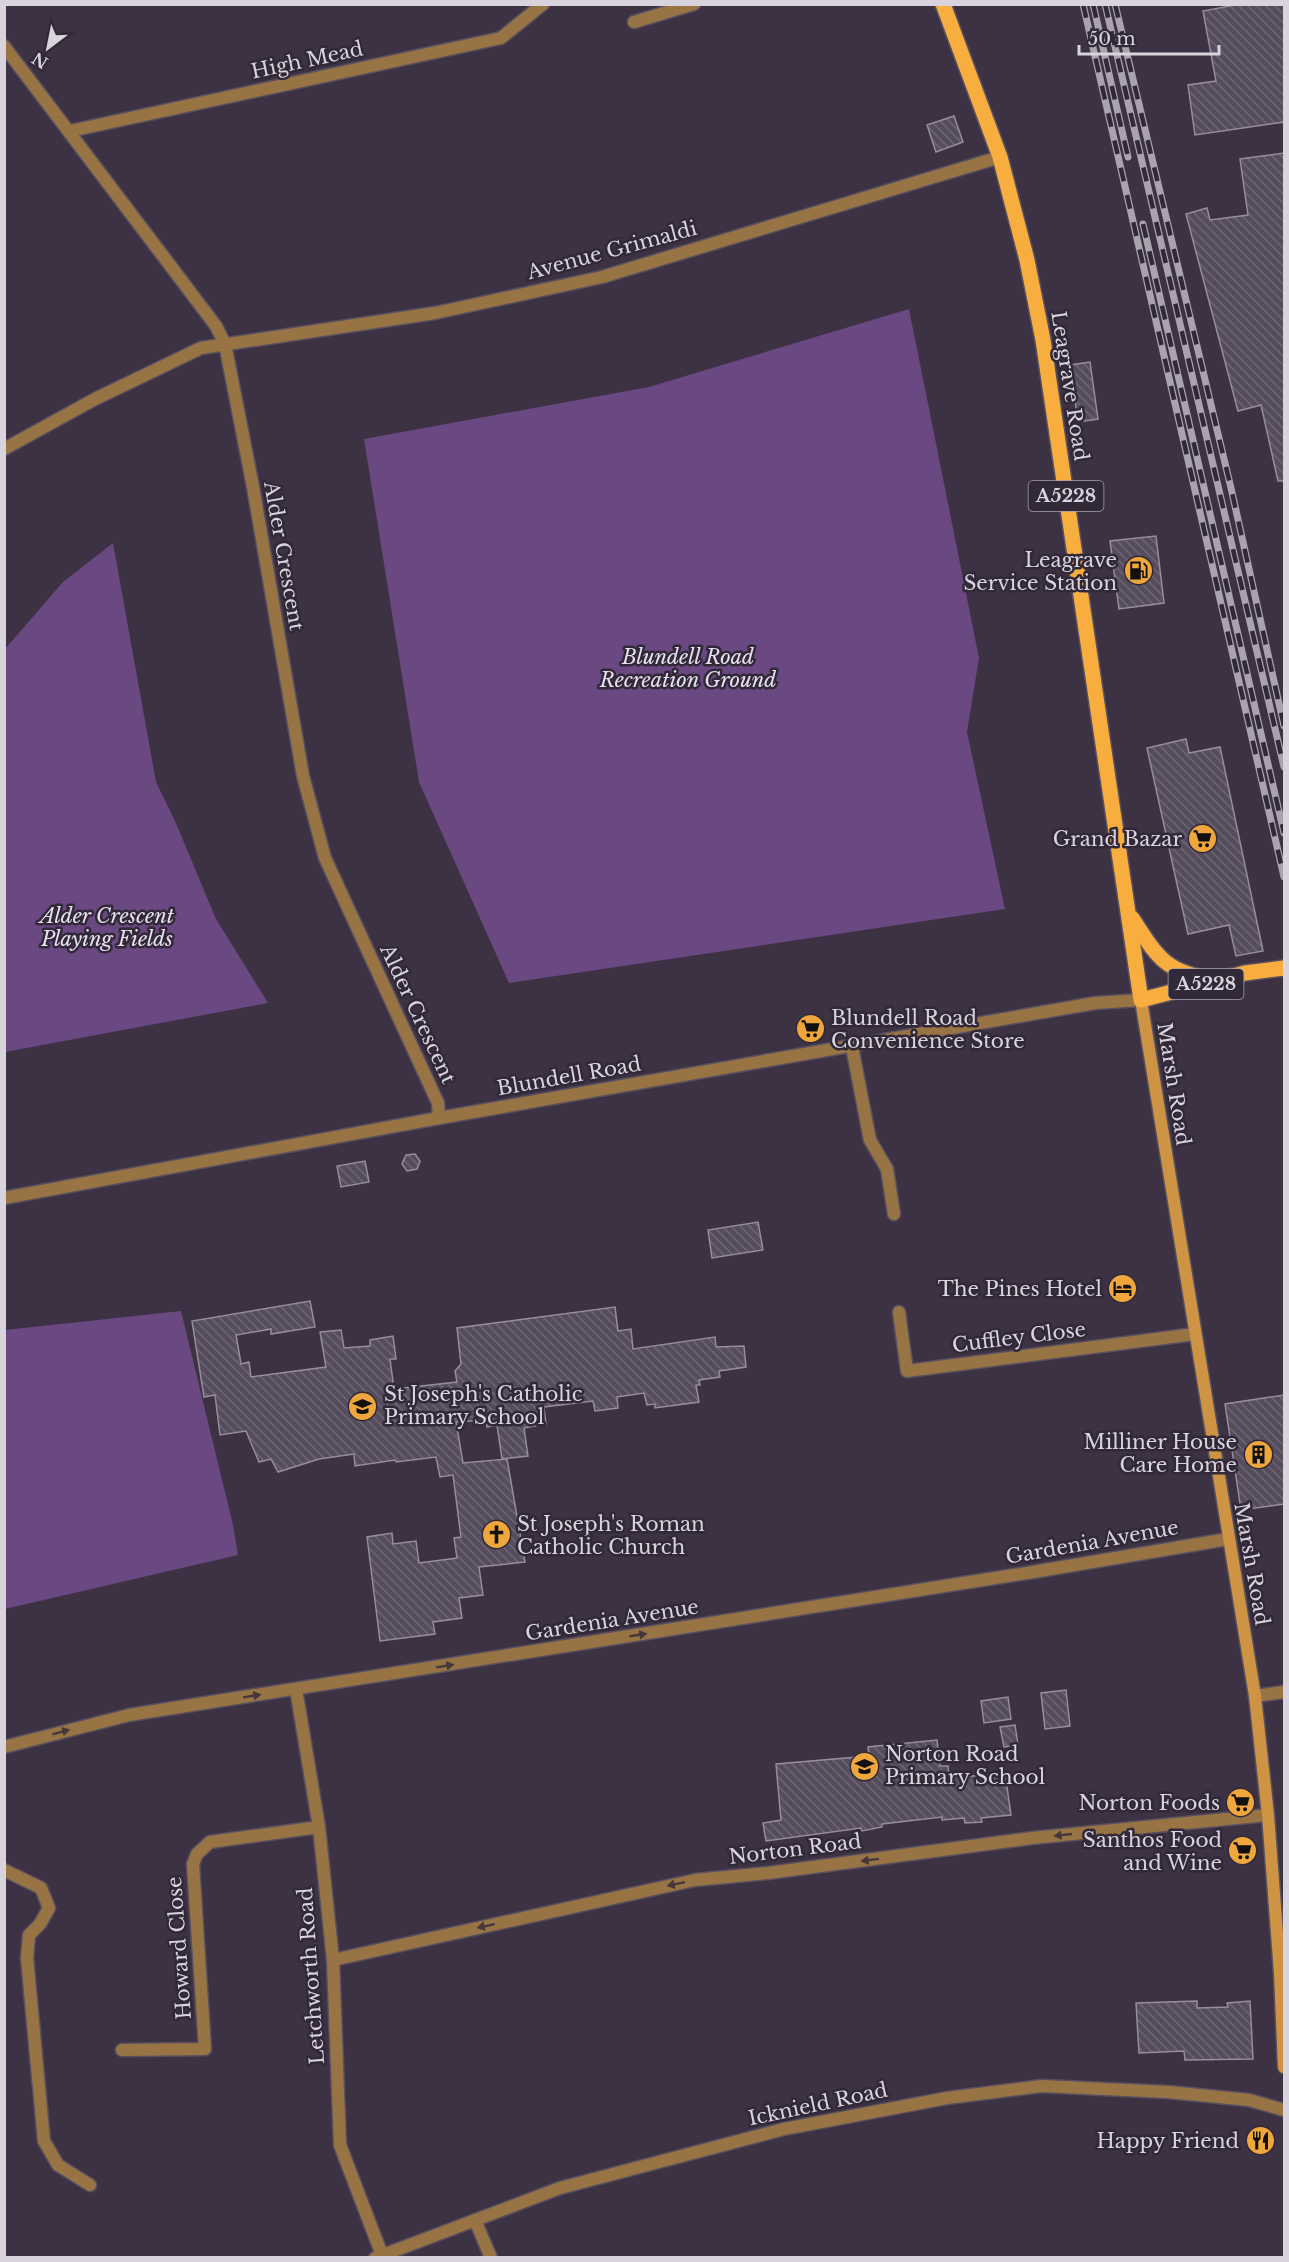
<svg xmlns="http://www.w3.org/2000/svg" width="1289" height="2262" font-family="'Libre Baskerville',serif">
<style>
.park{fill:#6a4881}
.building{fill:url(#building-back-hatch);stroke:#978ca0;stroke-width:1.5}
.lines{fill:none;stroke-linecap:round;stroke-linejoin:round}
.minor-casing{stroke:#584f5f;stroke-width:15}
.tertiary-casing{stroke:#584f5f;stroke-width:15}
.secondary-casing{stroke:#584f5f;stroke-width:15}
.primary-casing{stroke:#584f5f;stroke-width:18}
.minor{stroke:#987444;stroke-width:12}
.tertiary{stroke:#987444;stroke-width:12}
.secondary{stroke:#ce9444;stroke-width:12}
.primary{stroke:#f8ae3f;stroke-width:15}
.rail-casing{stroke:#aaa3af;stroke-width:7}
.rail{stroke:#312838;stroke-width:4.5;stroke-dasharray:14;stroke-linecap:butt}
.oneway{fill:#46373a}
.labels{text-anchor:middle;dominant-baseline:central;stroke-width:5;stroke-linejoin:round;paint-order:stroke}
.shield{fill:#312838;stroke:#a6a0ac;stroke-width:1.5}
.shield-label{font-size:18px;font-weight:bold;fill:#d8d3dd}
.street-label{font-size:20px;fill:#d8d3dd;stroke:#312838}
.poi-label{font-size:20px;fill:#d8d3dd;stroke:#312838;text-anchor:end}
.park-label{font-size:20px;font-style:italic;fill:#e9dff2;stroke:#312838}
</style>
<defs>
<pattern id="building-back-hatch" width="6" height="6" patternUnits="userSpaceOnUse" patternTransform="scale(1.5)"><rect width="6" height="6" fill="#554c5d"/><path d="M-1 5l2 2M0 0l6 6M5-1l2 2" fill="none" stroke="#6d6574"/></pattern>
</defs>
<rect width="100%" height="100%" fill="#3c3243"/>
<g class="park">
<polygon points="909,309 979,658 967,732 1005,909 509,983 419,782 364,439 649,387"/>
<polygon points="113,543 156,782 175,821 216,919 268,1003 5,1052 5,649 63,582"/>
<polygon points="181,1311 233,1525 238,1555 5,1609 5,1330"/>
</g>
<g class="building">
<polygon points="1240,4 1284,4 1284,122 1195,135 1188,85 1216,81 1203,11"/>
<polygon points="954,116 963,142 936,152 927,125"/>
<polygon points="1284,153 1284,481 1278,481 1261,405 1238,411 1186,214 1207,208 1210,220 1248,215 1240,159"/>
<polygon points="1090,362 1098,419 1078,422 1070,365"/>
<polygon points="1156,536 1164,603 1119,609 1110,541"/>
<polygon points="1186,739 1189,753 1220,747 1263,951 1236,956 1229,925 1188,934 1147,748"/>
<polygon points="415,1154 420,1161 417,1169 407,1171 402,1164 406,1155"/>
<polygon points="365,1161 369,1182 341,1187 337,1166"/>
<polygon points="758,1222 763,1250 712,1258 708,1230"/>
<polygon points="310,1301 315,1327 271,1334 271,1329 236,1335 241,1364 249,1362 251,1377 326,1367 320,1332 341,1330 344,1348 370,1346 370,1340 393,1336 396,1359 390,1359 394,1389 457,1382 455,1371 461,1364 457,1328 615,1307 618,1331 631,1329 633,1349 715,1337 716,1347 744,1346 746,1367 719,1371 720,1377 699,1380 700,1385 696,1385 699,1402 655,1408 655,1404 647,1405 644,1393 617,1397 618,1408 595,1411 593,1401 544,1407 546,1424 524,1428 528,1456 502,1459 497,1425 487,1427 486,1420 456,1422 463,1463 507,1459 525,1562 479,1567 483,1595 459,1598 462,1618 433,1622 435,1634 380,1641 367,1537 392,1533 393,1544 416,1541 419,1563 457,1558 454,1538 461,1537 453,1475 440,1477 436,1457 396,1462 395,1460 355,1466 354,1454 319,1459 278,1472 271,1459 259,1462 246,1431 220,1435 215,1395 204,1397 192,1321"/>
<polygon points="1284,1395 1284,1504 1241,1510 1225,1404"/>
<polygon points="1066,1690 1070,1726 1045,1729 1041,1693"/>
<polygon points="1008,1697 1011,1719 984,1723 981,1701"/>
<polygon points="1015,1725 1018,1745 1004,1747 1000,1727"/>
<polygon points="937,1740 940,1766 948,1766 949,1778 1005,1773 1011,1815 981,1818 982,1822 965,1823 964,1818 942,1820 942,1817 882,1824 882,1827 862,1831 861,1828 766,1841 763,1823 781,1820 776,1764 869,1756 868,1747"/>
<polygon points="1197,2001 1197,2008 1228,2007 1227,2003 1250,2001 1253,2059 1185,2060 1184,2051 1139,2053 1136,2003"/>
</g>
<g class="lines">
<defs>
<g id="minor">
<polyline points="634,22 694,4"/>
<polyline points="4,46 216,326 225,344 253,487 303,776 325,858 438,1103 439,1118"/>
<polyline points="70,131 501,38 543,4"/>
<polyline points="4,449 95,399 201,348 435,313 602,277 1000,157"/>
<polyline points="852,1047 870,1140 887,1169 894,1214"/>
<polyline points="899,1312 907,1371 1195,1334"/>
<polyline points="296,1689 319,1827 333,1960 340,2145 382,2255"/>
<polyline points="1255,1696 1284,1692"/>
<polyline points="4,1747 129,1715 1027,1573 1228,1539"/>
<polyline points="4,1870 41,1888 49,1908 40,1924 29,1935 27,1958 44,2141 58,2165 90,2185"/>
<polyline points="333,1960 695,1880 768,1873 1032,1838 1268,1815"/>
<polyline points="122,2050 205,2049 193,1864 197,1854 210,1842 319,1827"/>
<polyline points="475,2220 491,2258"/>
<polyline points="375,2258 560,2188 784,2129 947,2098 1042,2086 1168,2092 1249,2100 1284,2110"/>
</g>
<polyline id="tertiary" points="4,1198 439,1118 1095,1003 1141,1000"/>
<polyline id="secondary" points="1141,1000 1255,1696 1268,1815 1280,1973 1284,2067"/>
<g id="primary">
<polyline points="943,4 1000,157 1027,260 1043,340 1141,1000 1245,973 1284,968"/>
<path d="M1132,918C1158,958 1165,972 1214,980"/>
</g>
</defs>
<use href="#minor" class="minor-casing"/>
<use href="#tertiary" class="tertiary-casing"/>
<use href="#secondary" class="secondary-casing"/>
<use href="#primary" class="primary-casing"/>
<use href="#minor" class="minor"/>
<use href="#tertiary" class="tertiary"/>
<use href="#secondary" class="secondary"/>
<use href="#primary" class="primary"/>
<defs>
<g id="rail">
<polyline points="1083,4 1284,877"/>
<polyline points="1093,4 1128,157"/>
<polyline points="1105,4 1284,767"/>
<polyline points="1115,4 1231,488 1284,726"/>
<polyline points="1143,224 1284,833"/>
</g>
</defs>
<use href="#rail" class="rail-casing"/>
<use href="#rail" class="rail"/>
</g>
<defs><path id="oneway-solid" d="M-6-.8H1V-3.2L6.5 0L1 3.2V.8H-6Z" transform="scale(1.5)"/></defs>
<g class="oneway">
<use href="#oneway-solid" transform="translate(638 1635) rotate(-9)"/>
<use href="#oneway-solid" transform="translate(445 1666) rotate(-9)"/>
<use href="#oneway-solid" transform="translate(252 1696) rotate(-9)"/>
<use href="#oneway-solid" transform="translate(61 1732) rotate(-15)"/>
<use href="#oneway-solid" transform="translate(1063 1835) rotate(174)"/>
<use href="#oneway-solid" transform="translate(870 1860) rotate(173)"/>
<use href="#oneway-solid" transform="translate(676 1884) rotate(168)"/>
<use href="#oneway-solid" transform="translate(486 1926) rotate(168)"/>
</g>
<defs>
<symbol id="fuel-disc" viewBox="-11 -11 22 22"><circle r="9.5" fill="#efa73d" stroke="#312838"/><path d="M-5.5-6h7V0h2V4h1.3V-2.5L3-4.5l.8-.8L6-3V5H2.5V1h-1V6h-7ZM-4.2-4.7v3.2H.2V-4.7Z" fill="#111"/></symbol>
<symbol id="supermarket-disc" viewBox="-11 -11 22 22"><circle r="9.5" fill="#efa73d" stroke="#312838"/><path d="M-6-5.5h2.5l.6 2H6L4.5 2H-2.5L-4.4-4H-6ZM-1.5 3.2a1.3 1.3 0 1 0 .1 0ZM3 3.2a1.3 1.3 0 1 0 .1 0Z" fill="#111"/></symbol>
<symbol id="hotel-disc" viewBox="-11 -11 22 22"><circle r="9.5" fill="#efa73d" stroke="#312838"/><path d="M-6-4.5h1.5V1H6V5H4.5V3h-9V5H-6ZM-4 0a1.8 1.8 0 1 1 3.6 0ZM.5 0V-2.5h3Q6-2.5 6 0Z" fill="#111"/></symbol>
<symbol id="school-disc" viewBox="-11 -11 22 22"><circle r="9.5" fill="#efa73d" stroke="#312838"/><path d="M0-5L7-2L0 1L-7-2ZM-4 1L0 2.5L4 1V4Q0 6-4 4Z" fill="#111"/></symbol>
<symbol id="building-disc" viewBox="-11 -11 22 22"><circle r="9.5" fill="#efa73d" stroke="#312838"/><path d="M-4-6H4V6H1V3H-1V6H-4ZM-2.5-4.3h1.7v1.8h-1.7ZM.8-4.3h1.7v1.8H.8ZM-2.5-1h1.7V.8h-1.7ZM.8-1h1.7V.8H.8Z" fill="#111"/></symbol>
<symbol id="church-disc" viewBox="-11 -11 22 22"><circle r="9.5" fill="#efa73d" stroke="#312838"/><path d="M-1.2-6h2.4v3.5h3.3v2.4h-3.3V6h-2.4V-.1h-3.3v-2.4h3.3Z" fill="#111"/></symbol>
<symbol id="restaurant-disc" viewBox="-11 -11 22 22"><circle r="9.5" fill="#efa73d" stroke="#312838"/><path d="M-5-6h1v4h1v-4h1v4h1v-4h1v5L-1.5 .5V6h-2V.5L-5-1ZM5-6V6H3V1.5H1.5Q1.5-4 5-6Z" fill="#111"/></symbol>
</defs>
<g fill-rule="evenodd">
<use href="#fuel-disc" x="1122" y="554" width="33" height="33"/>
<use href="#supermarket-disc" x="1186" y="822" width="33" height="33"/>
<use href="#supermarket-disc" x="794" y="1012" width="33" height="33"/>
<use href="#hotel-disc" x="1106" y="1272" width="33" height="33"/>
<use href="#school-disc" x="346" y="1390" width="33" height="33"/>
<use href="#building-disc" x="1242" y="1438" width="33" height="33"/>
<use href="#church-disc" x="480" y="1518" width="33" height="33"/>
<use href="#school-disc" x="848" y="1750" width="33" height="33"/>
<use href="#supermarket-disc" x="1224" y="1786" width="33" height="33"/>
<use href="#supermarket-disc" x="1226" y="1834" width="33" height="33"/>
<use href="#restaurant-disc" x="1244" y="2124" width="33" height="33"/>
</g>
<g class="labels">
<g class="shield">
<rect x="1028.5" y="481" width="75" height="30" rx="4.5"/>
<rect x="1168.5" y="969" width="75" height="30" rx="4.5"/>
</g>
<g class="shield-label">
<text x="1066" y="496">A5228</text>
<text x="1206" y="984">A5228</text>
</g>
<g class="street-label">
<text transform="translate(307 60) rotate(-12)">High Mead</text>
<text transform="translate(612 250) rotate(-15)">Avenue Grimaldi</text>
<text transform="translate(1070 386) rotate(81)">Leagrave Road</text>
<text transform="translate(284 556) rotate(80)">Alder Crescent</text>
<text transform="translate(418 1014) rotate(65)">Alder Crescent</text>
<text transform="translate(569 1076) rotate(-10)">Blundell Road</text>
<text transform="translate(1174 1084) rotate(81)">Marsh Road</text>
<text transform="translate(1019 1337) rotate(-7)">Cuffley Close</text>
<text transform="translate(1092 1542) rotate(-10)">Gardenia Avenue</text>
<text transform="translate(1252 1564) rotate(80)">Marsh Road</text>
<text transform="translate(612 1620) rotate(-9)">Gardenia Avenue</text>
<text transform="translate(795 1849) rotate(-7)">Norton Road</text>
<text transform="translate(179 1948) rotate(-94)">Howard Close</text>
<text transform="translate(311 1976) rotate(-94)">Letchworth Road</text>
<text transform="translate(818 2104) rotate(-12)">Icknield Road</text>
</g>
<g class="poi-label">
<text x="1117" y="560">Leagrave<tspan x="1117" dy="23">Service Station</tspan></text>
<text x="1182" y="839">Grand Bazar</text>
<text x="831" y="1018" text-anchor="start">Blundell Road<tspan x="831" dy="23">Convenience Store</tspan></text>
<text x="1102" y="1289">The Pines Hotel</text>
<text x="384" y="1394" text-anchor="start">St Joseph's Catholic<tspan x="384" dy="23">Primary School</tspan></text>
<text x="1237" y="1442">Milliner House<tspan x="1237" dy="23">Care Home</tspan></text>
<text x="517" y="1524" text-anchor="start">St Joseph's Roman<tspan x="517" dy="23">Catholic Church</tspan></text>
<text x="885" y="1754" text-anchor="start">Norton Road<tspan x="885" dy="23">Primary School</tspan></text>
<text x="1220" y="1803">Norton Foods</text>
<text x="1222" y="1840">Santhos Food<tspan x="1222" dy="23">and Wine</tspan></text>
<text x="1239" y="2141">Happy Friend</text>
</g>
<g class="park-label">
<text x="688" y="657">Blundell Road<tspan x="688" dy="23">Recreation Ground</tspan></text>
<text x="107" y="916">Alder Crescent<tspan x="107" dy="23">Playing Fields</tspan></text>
</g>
</g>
<rect width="1289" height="2262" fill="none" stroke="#d8d3dd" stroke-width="12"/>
<g transform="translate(48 48) rotate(212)" stroke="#312838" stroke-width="4.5" paint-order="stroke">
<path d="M0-4.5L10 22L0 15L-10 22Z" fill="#d8d3dd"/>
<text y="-9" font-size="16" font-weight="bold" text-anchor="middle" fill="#d8d3dd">N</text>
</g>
<path d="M1079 45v9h140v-9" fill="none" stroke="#d8d3dd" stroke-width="3"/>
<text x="1088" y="45" font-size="18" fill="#d8d3dd" stroke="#312838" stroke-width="4.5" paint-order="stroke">50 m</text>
</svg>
